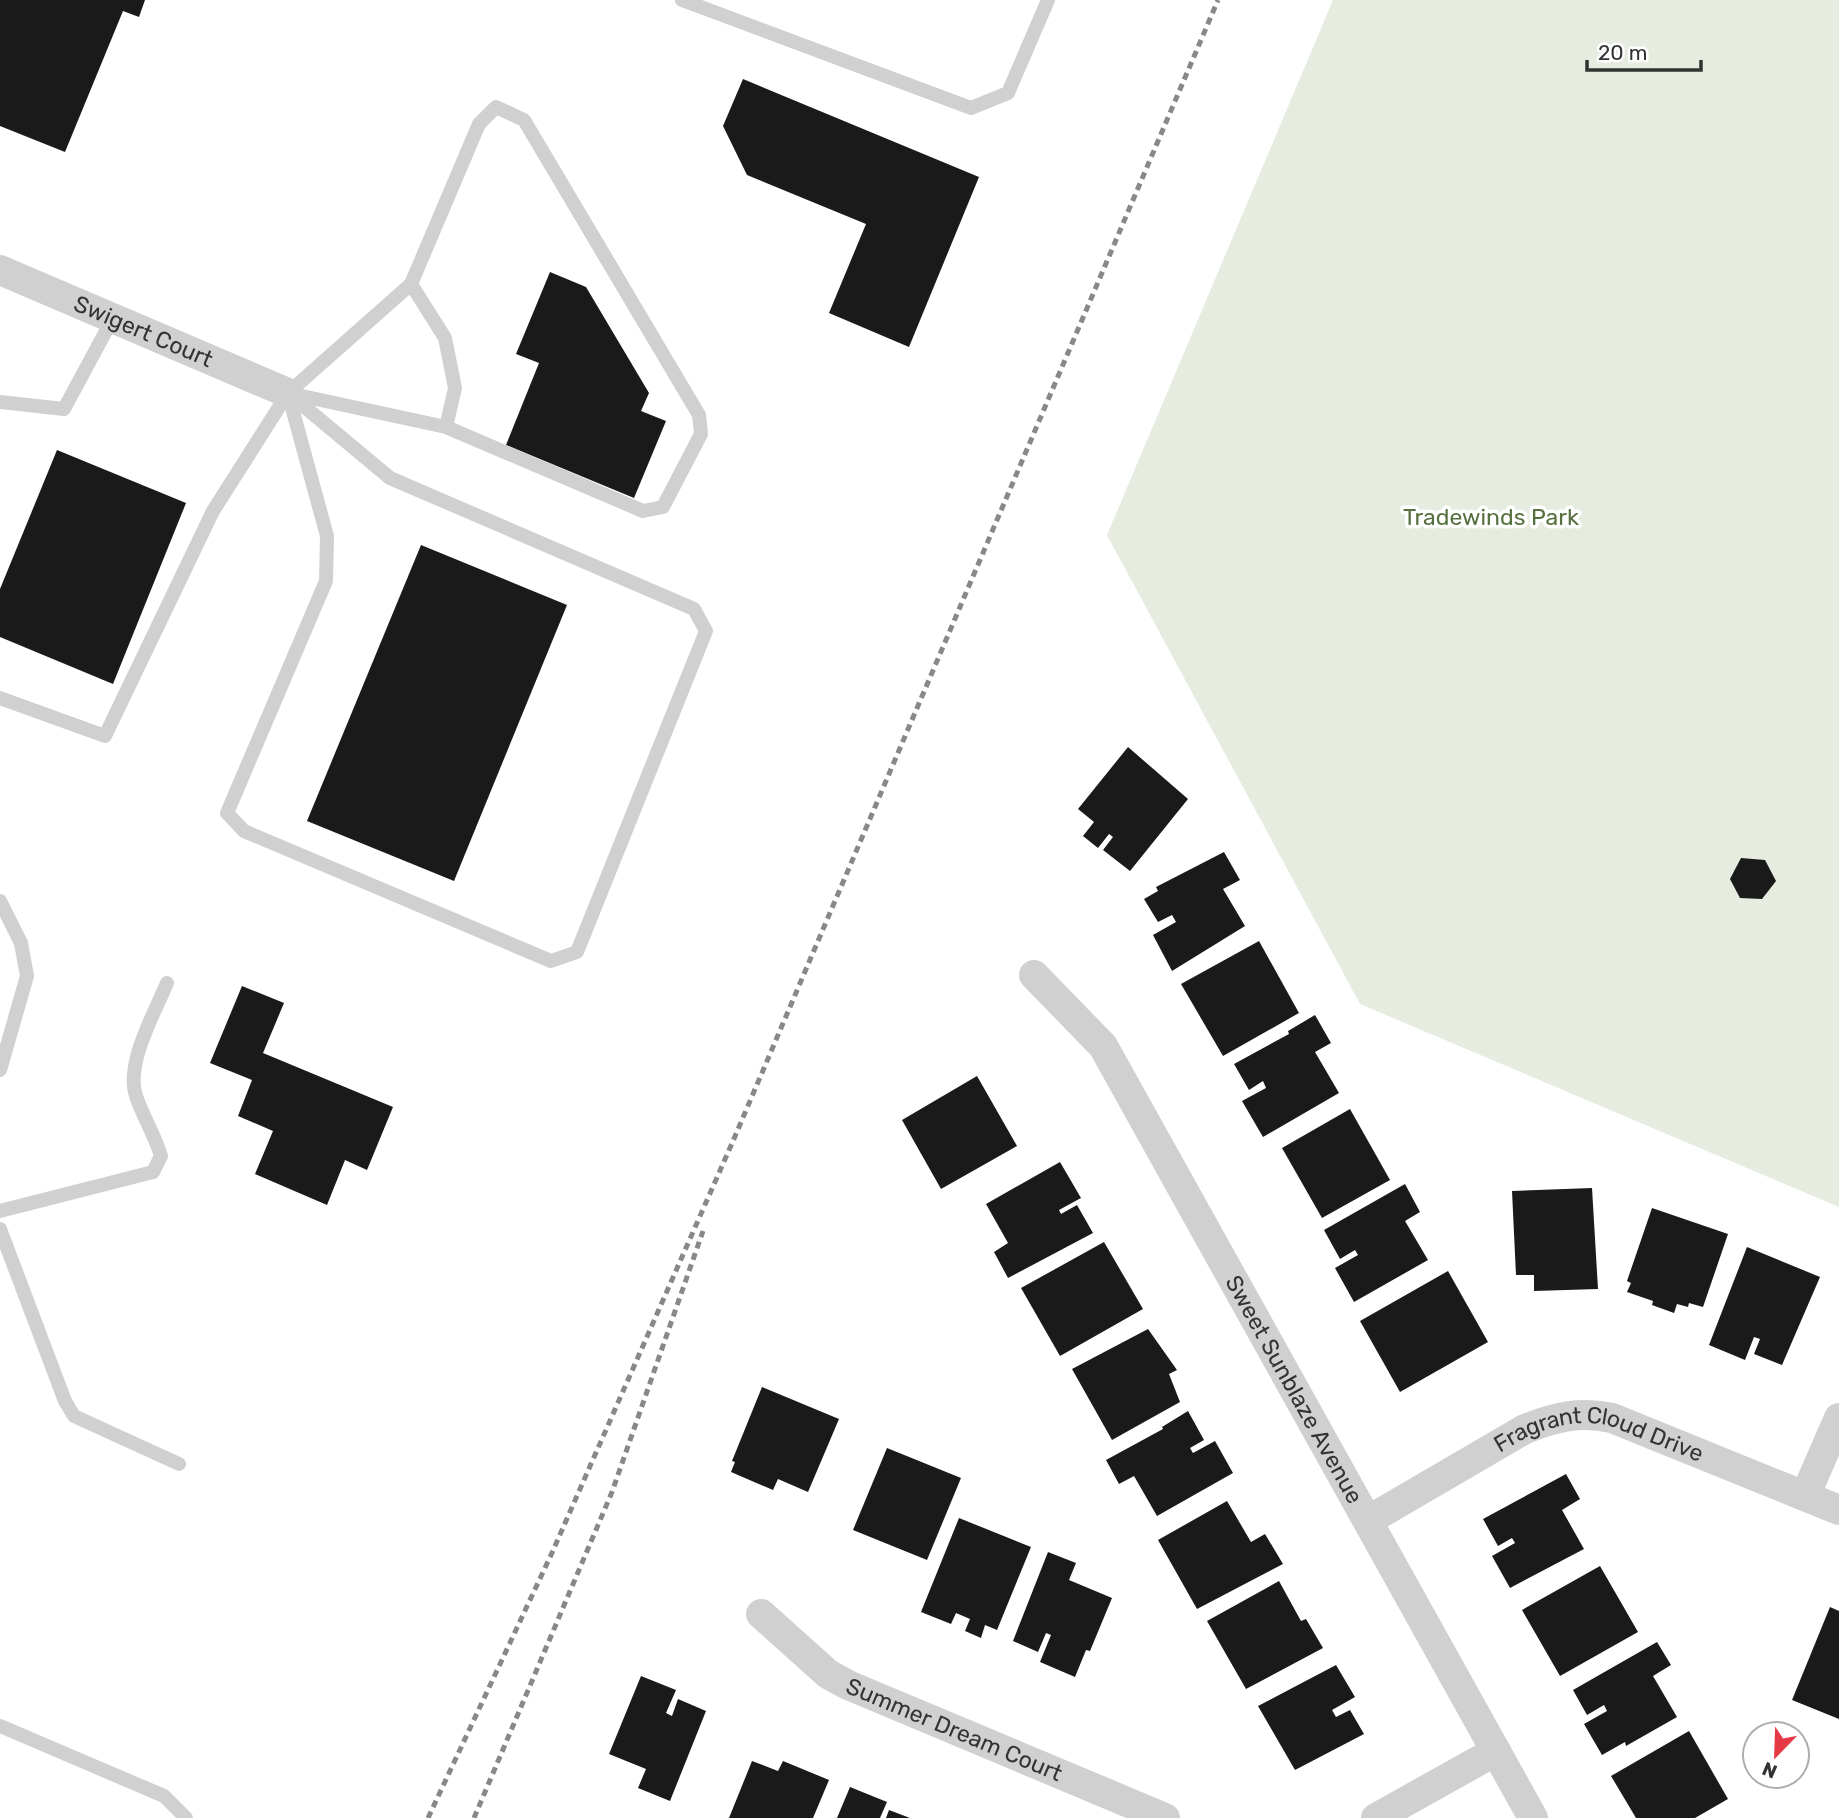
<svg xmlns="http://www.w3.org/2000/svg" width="1839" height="1818" font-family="Rubik,sans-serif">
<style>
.green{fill:#e6ecdf}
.building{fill:#1a1a1a}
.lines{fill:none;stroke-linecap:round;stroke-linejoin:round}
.lane{stroke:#d0d0d0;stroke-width:14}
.street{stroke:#d0d0d0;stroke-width:30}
.rail{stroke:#888;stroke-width:5;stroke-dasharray:7 5;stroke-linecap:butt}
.labels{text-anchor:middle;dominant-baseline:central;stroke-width:7;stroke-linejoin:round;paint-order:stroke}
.street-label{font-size:23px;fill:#333;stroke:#fff}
.park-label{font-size:23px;fill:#56703f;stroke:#fff}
</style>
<rect width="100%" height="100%" fill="#fff"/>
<polygon class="green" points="1333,0 1839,0 1839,1207 1360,1004 1107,535"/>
<g class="building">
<polygon points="0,0 145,0 139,17 123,11 65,152 0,126"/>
<polygon points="743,79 979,177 909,347 829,313 866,224 747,175 723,126"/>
<polygon points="550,272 586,287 649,393 641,411 666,421 634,498 506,445 539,363 516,354"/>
<polygon points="57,450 186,503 113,684 0,637 0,589"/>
<polygon points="421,545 567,605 454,881 307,821"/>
<polygon points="1128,747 1188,799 1130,871 1103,850 1113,837 1109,834 1098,848 1083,836 1094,822 1078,809"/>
<polygon points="1224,852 1240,880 1223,889 1245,926 1172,971 1153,935 1176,922 1172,915 1158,922 1144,899 1158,891 1156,887"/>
<polygon points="1741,858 1765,860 1776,881 1762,899 1740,898 1730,879"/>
<polygon points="1259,941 1299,1013 1223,1056 1181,984"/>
<polygon points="242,986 284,1003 263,1053 393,1107 367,1170 345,1160 327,1205 255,1174 273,1131 238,1116 252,1080 210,1063"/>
<polygon points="1315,1015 1331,1043 1315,1052 1339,1093 1263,1137 1242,1101 1266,1088 1263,1081 1249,1090 1234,1064 1289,1034 1288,1031"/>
<polygon points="977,1076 1017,1146 941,1189 902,1120"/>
<polygon points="1350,1109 1390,1180 1322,1218 1282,1148"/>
<polygon points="1060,1162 1081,1198 1059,1210 1061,1214 1077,1205 1093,1233 1008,1278 994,1252 1008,1243 986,1204"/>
<polygon points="1405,1184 1420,1212 1405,1221 1428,1260 1354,1302 1335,1268 1358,1255 1355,1250 1340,1259 1324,1230"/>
<polygon points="1592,1188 1598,1289 1534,1291 1534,1275 1516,1275 1512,1191"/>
<polygon points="1652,1208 1728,1234 1703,1307 1689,1303 1688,1307 1677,1304 1674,1313 1652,1305 1653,1301 1627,1292 1631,1283 1627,1281"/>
<polygon points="1104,1242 1143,1309 1060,1356 1021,1288"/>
<polygon points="1747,1247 1820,1277 1782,1365 1754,1354 1760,1339 1754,1337 1745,1360 1709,1345"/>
<polygon points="1448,1271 1488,1342 1400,1392 1360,1321"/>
<polygon points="1148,1329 1177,1370 1169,1374 1180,1402 1112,1440 1072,1369"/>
<polygon points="762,1387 839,1419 808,1492 778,1479 773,1490 731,1472 735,1462 732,1461"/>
<polygon points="1188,1411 1204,1440 1190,1448 1193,1453 1215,1441 1233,1473 1157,1516 1134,1476 1119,1484 1106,1460 1163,1429 1162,1427"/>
<polygon points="887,1448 961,1478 927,1560 853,1530"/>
<polygon points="1566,1474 1580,1499 1562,1510 1584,1549 1510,1588 1492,1556 1515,1543 1512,1538 1498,1546 1483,1519"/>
<polygon points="1227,1501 1251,1542 1265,1534 1283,1564 1197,1609 1158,1540"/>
<polygon points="959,1518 1031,1547 997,1630 985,1625 981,1638 965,1631 970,1619 956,1613 951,1624 921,1612"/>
<polygon points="1048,1552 1076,1563 1069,1580 1112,1598 1090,1651 1086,1650 1075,1677 1040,1662 1051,1635 1046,1633 1038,1652 1013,1641"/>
<polygon points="1600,1566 1638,1632 1560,1676 1522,1610"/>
<polygon points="1279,1581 1301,1621 1306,1619 1323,1648 1246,1689 1207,1621"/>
<polygon points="1830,1607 1839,1611 1839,1719 1792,1700"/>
<polygon points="1657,1642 1671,1665 1653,1676 1677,1717 1626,1746 1625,1742 1602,1755 1584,1724 1607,1711 1604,1705 1587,1715 1573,1690"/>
<polygon points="1336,1665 1355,1697 1332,1710 1336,1717 1350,1710 1364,1734 1295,1770 1258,1706"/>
<polygon points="641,1676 676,1690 666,1713 672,1716 678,1699 706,1711 670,1801 638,1788 646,1769 609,1754"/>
<polygon points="1689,1731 1728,1799 1695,1818 1636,1818 1611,1776"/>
<polygon points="752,1761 778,1771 783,1761 829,1780 813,1818 729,1818"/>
<polygon points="850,1787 887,1802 880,1818 837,1818"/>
<polygon points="889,1810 910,1818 886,1818"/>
</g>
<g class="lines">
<g class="lane">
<polyline points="682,0 971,108 1008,93 1048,0"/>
<polyline points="411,284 479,124 496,107 524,120 699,415 701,434 663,507 643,511 446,427 288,393 411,284 445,338 455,388 446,427"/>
<polygon points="288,393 390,478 694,609 706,631 577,952 551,961 244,831 227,813 326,581 327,536"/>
<polyline points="0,402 64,409 113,318"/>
<polyline points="0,698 105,736 213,511 288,393"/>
<polyline points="0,901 21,943 27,976 0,1070"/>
<path d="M0,1211L153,1172L161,1156C155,1135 143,1117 136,1096C125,1064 155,1012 167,983"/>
<polyline points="0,1229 65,1401 74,1416 179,1464"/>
<polyline points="0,1726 164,1796 186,1818"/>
</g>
<g class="street">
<path id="s1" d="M0,270L288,393"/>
<path id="s2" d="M1034,975L1103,1046L1533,1818"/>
<polyline points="1805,1496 1839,1418"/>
<path id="s3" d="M1369,1520L1525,1429C1555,1417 1580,1411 1612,1418L1839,1510"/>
<path id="s4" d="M761,1614L828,1674L848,1685L1165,1818"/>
<polyline points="1376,1818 1496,1751"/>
</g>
<g class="rail">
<polyline points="428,1818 551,1555 733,1141 1218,0"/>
<polyline points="474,1818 612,1492 703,1231"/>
</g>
</g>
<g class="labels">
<g class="street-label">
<text stroke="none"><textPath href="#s1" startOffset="156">Swigert Court</textPath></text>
<text stroke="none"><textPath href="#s2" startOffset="492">Sweet Sunblaze Avenue</textPath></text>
<text stroke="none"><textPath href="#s3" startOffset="257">Fragrant Cloud Drive</textPath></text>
<text stroke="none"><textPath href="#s4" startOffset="228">Summer Dream Court</textPath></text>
</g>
<g class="park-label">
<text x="1491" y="517">Tradewinds Park</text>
</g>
</g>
<g transform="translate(1776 1755) rotate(203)"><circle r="33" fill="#ffffff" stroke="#adadad" stroke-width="2"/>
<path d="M0-5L12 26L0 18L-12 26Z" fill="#e63946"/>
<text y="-10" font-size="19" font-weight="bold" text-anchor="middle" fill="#333333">N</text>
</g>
<path d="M1587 60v10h114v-10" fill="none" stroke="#333333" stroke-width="3.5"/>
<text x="1598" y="60" font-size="21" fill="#333333" stroke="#ffffff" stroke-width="5" paint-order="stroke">20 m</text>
</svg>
